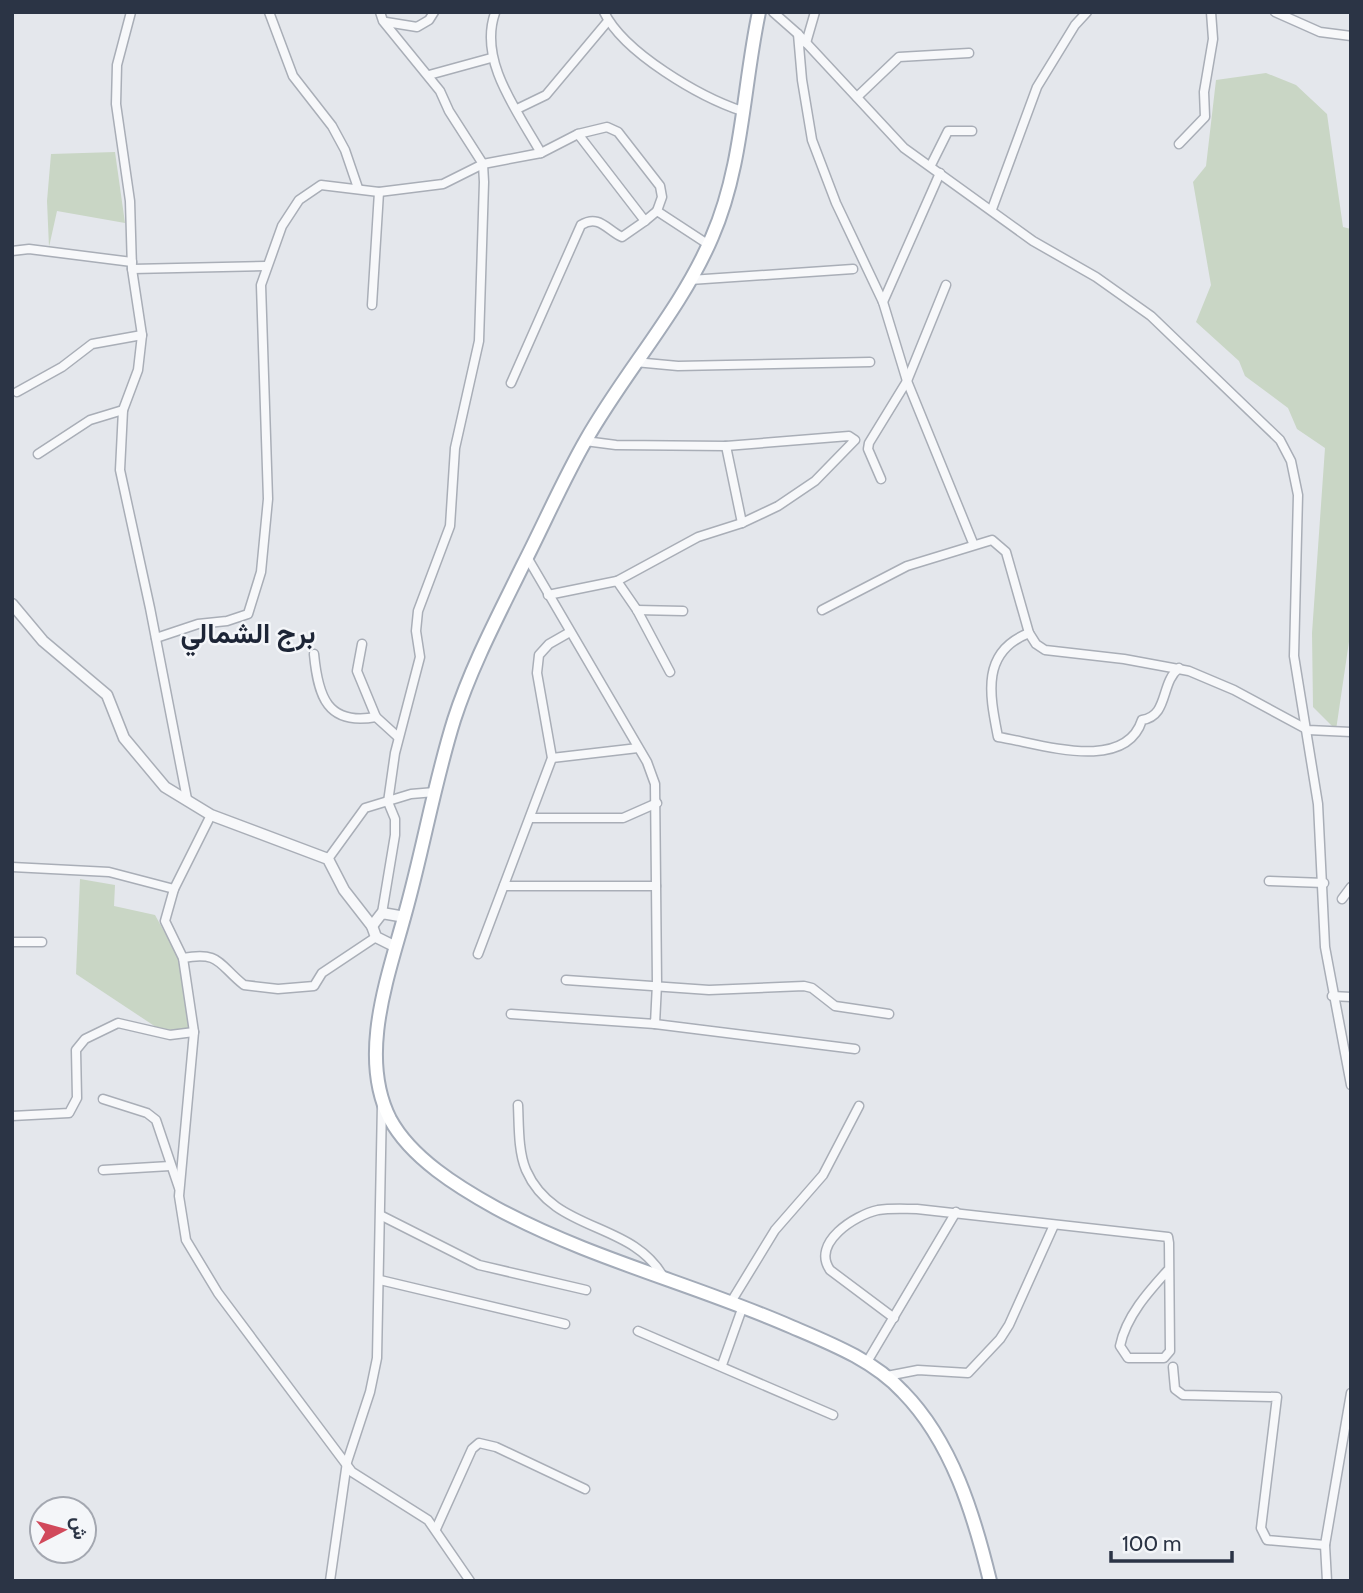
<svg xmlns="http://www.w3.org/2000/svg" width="1363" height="1593" font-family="Cabin,Vazirmatn,sans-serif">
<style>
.green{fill:#c9d6c5}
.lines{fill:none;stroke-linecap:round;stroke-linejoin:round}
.minor-casing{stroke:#a9aeb7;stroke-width:11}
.tertiary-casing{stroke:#a9aeb7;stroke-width:13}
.primary-casing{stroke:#a3abb8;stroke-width:16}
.minor{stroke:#f7f8fa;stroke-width:8}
.tertiary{stroke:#f7f8fa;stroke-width:10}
.primary{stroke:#fff;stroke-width:12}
.labels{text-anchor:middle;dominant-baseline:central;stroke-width:5;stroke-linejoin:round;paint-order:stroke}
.district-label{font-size:28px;font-weight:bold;fill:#1d2536;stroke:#f4f6f9}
</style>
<rect width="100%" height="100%" fill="#e4e7ec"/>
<g class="green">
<polygon points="1266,73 1296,85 1327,114 1343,227 1351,229 1351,628 1336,730 1313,707 1312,633 1325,448 1297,429 1288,408 1245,376 1239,361 1196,322 1211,285 1193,182 1206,166 1216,80"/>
<polygon points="115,152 125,223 57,211 49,247 47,201 51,154"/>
<polygon points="80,879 115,885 114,906 155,915 179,958 190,1028 162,1031 76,974"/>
</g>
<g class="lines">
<defs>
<g id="minor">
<polyline points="131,12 117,65 116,104 130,201 132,269 142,335 138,370 123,410 120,470 150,608 187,799"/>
<polyline points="269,12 293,76 332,126 345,150 358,188"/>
<polyline points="380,12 383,21 440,91 449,111 483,164 484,182 479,341 455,448 450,526 418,611 416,631 420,657 395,753 388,802 395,819 395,835 382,913"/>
<path d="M604,12C624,53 700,97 742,111"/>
<polyline points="773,12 798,34 904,148 1033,241 1096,277 1151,316 1280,440 1291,461 1298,495 1294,656 1318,804 1325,947 1351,1085"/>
<polyline points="1275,12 1320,32 1351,36"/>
<path d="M495,13C478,61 518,112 541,153"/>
<polyline points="386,22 417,27 429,20 434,12"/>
<polyline points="798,34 802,80 812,140 836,203 883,302 907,381 973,543"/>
<polyline points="806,43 815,12"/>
<polyline points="429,75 491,58"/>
<polyline points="857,97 899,57 969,53"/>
<polyline points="517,109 546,95 608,21"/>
<polyline points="578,134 645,221 657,211 709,245"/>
<polyline points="1179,144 1205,117 1204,92 1213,39 1211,12"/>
<polyline points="931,165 948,131 972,131"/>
<polyline points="992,209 1037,87 1075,25 1087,12"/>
<polyline points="12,251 29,249 132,262"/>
<polyline points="132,269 266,266"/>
<polyline points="690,280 853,269"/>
<polyline points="883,302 940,173"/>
<polyline points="372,305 379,192"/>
<polyline points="635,362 678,366 870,362"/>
<path d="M511,383L581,225C599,214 607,230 622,237L645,221"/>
<polyline points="17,392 62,367 92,344 142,335"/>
<polyline points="585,441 616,445 726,446 849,436 855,440 815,481 778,506 742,523 698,537 617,581"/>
<polyline points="726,446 742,523"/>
<polyline points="38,454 90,420 123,410"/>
<polyline points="881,479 868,449 869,443 907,381 946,285"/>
<polyline points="548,595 617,581 637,610 670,672"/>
<polyline points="637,610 683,611"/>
<polyline points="822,610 907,566 992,540 1006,552 1029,633 1036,644 1045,650 1124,659 1189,671 1234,690 1308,730 1351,732"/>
<path d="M1029,633C980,652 990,696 998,737C1038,743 1125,774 1142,720C1169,716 1160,683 1179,668"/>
<polyline points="156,638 198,624 227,621 248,614 261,572 268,499 261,285 282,226 299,200 321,185 379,192 443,184 483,164 541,153 578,134 607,127 618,132 660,186 662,197 657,211"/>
<polyline points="362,644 357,671 376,717 398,737"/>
<path d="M314,654C318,696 327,726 376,717"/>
<polyline points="552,758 638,748"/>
<polyline points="211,815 174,889 165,921 183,958 194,1032 179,1196 186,1240 218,1293 352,1472 428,1520 470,1581"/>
<polyline points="530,818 623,818 657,803"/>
<polyline points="328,859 365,808 411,794 435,792"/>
<polyline points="12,867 109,872 174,889"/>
<polyline points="1269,881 1324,883"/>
<polyline points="504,886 656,886"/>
<polyline points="1342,899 1351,887"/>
<polyline points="12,942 42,942"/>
<polyline points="478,954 552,758 537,673 539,655 549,644 570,632"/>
<path d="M183,958C220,951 218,964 244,985L278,989L314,986L322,973L376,937"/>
<polyline points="566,980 709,990 804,986 812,988 835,1006 889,1014"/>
<polyline points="1332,996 1351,997"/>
<polyline points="511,1014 655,1024 657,984 655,784 647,762 527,557"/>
<polyline points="655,1024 855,1049"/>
<polyline points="103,1099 147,1113 156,1120 179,1188"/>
<path d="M518,1105C519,1125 518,1151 526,1170C554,1234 632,1220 664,1278"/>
<polyline points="12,1116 69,1113 77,1098 76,1050 85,1039 118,1023 170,1035 194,1032"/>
<polyline points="103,1170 170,1166"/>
<polyline points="382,1216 479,1265 586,1290"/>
<polyline points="380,1280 565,1324"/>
<polyline points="731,1302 775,1230 823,1175 859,1106"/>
<path d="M894,1318L830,1270C811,1243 855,1215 878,1210C891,1208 904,1209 917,1209L1168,1237L1169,1243L1170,1351L1164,1358H1128L1120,1346C1126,1316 1149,1291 1169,1269"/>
<polyline points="638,1331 833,1415"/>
<polyline points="867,1362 956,1212"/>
<polyline points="722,1365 743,1306"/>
<polyline points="1173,1367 1175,1389 1183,1395 1277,1397 1261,1528 1267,1540 1325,1545"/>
<polyline points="887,1376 918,1370 968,1373 1000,1339 1009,1325 1054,1225"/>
<polyline points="436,1529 472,1449 479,1443 496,1447 585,1489"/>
<polyline points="330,1581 347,1462 370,1392 377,1358 382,1103"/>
<polyline points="1327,1581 1325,1545 1351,1393"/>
</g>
<g id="tertiary">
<polyline points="12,604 43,641 107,695 124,738 165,787 211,815 328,859 344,890 372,926 376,937 396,947"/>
<polyline points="372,926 382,913 405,917"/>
</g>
<path id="primary" d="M759,12C743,87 743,166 712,237C681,310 625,371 586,440C563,480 544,524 523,565C498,616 471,667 454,720C434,784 423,850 405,914C388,977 358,1056 390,1119C411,1158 458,1187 496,1208C590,1259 694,1284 792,1327C832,1344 873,1360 903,1392C952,1442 974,1515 990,1581"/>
</defs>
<use href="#minor" class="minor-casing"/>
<use href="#tertiary" class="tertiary-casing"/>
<use href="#primary" class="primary-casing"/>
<use href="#minor" class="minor"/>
<use href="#tertiary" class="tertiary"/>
<use href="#primary" class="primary"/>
</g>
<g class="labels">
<g class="district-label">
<text x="248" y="633">برج الشمالي</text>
</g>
</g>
<rect width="1363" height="1593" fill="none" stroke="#2b3445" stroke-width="28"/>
<g transform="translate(63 1530) rotate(84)"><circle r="33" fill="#f4f6f9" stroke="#a4a8b1" stroke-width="2"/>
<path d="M0-5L12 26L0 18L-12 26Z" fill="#d1495b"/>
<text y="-10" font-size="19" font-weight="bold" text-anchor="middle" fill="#2b3445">ش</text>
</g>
<path d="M1111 1551v10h121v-10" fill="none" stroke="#2b3445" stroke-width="3.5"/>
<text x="1122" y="1551" font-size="21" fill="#2b3445" stroke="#f4f6f9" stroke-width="5" paint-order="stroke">100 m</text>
</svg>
